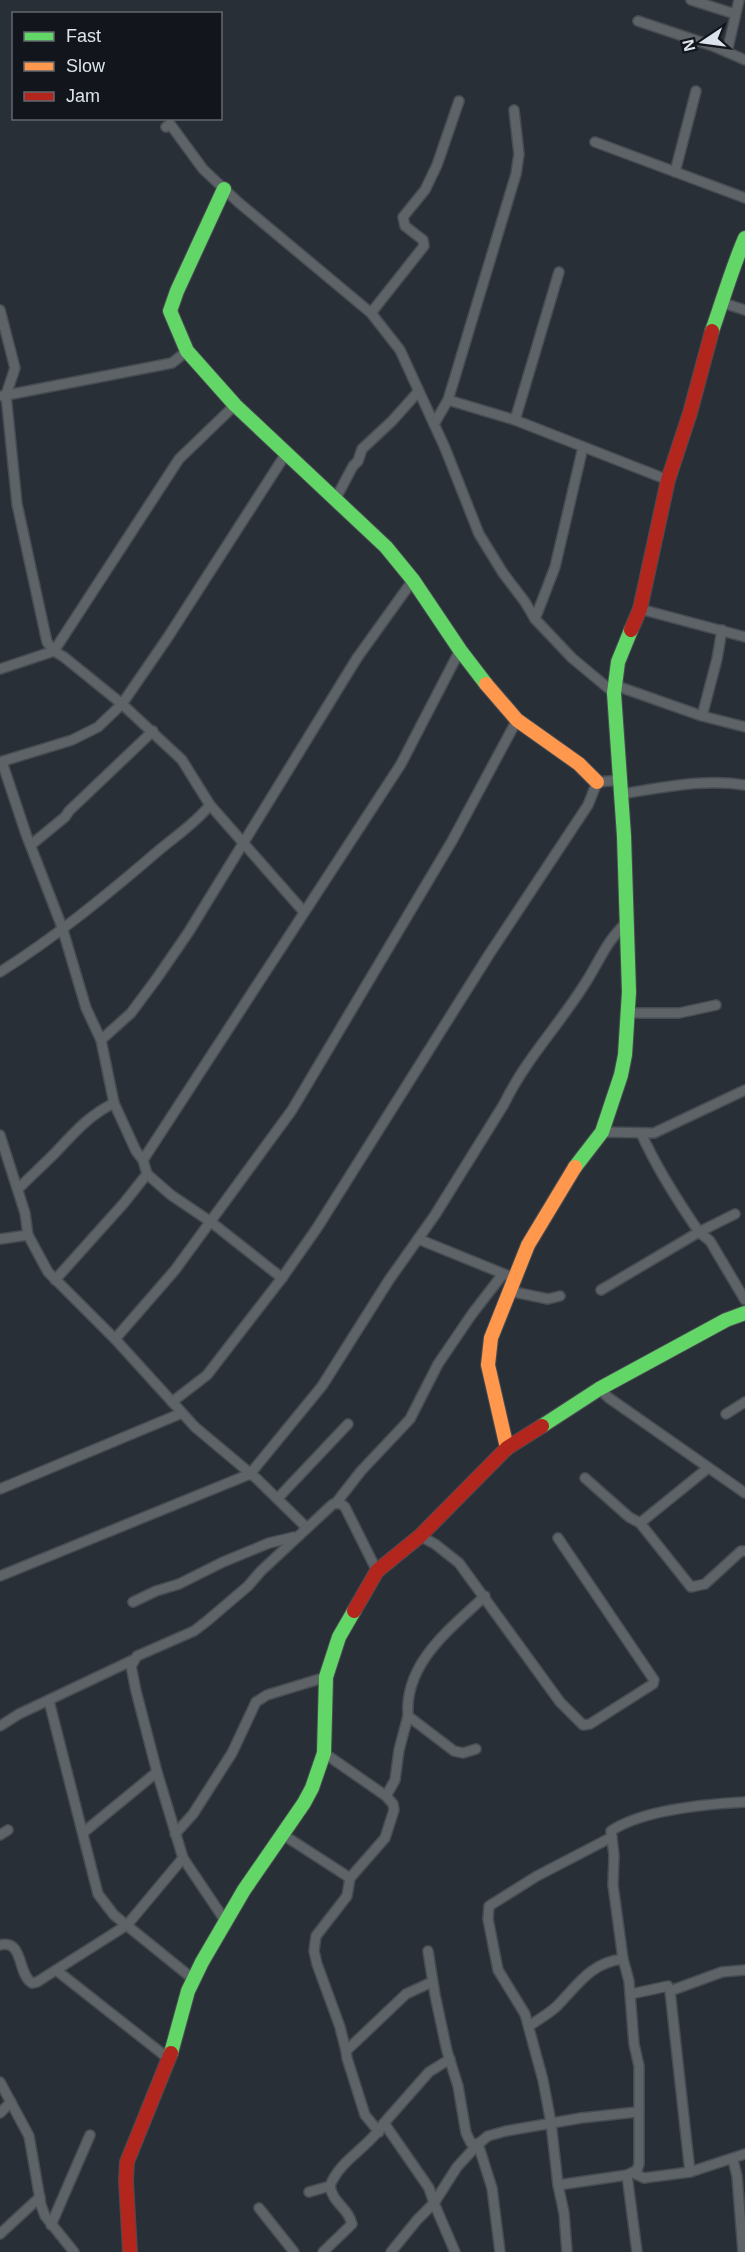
<svg xmlns="http://www.w3.org/2000/svg" width="745" height="2252" font-family="Helvetica,sans-serif">
<style>
.lines{fill:none;stroke-linecap:round;stroke-linejoin:round}
.street-casing{stroke:#474c52;stroke-width:12}
.fast-casing{stroke:#474c52;stroke-width:16}
.slow-casing{stroke:#474c52;stroke-width:16}
.jam-casing{stroke:#474c52;stroke-width:16}
.street{stroke:#5e6368;stroke-width:9}
.fast{stroke:#63d668;stroke-width:14}
.slow{stroke:#ff974d;stroke-width:14}
.jam{stroke:#b3261e;stroke-width:14}
</style>
<rect width="100%" height="100%" fill="#292f36"/>
<g class="lines">
<defs>
<g id="street">
<polyline points="691,0 735,14"/>
<polyline points="638,21 713,46 745,60"/>
<polyline points="727,52 739,0"/>
<polyline points="166,127 170,124 203,169 238,202 371,313 400,350 445,448 479,534 503,573 525,602 535,619 572,658 614,693"/>
<polyline points="595,142 745,198"/>
<polyline points="675,172 696,91"/>
<polyline points="723,303 745,310"/>
<polyline points="0,310 15,368 6,395 17,504 47,642 54,651 64,657 122,704 182,760 210,805 304,912"/>
<polyline points="371,313 424,246 423,240 405,226 403,217 425,190 437,165 459,101"/>
<polyline points="2,396 172,363 187,351"/>
<polyline points="448,400 515,420 668,480"/>
<polyline points="515,420 559,272"/>
<polyline points="434,424 448,400 516,174 519,154 514,110"/>
<polyline points="336,498 353,466 358,461 362,449 392,421 418,392"/>
<polyline points="640,609 745,637"/>
<polyline points="535,619 555,567 583,447"/>
<polyline points="0,669 54,651 179,459 235,405"/>
<polyline points="614,685 702,716 745,727"/>
<polyline points="702,716 717,659 722,630"/>
<polyline points="0,762 72,740 98,727 122,704 168,637 287,452"/>
<polyline points="2,762 26,834 62,927 86,1008 101,1040 114,1103 136,1151 143,1160 147,1174 171,1195 211,1222 282,1278"/>
<path d="M621,794C661,788 704,778 745,785"/>
<polyline points="32,844 65,817 69,811 153,731"/>
<path d="M0,972C54,938 103,898 151,857C171,839 193,826 210,805"/>
<polyline points="629,1013 679,1013 716,1005"/>
<polyline points="101,1040 131,1013 157,978 188,933 357,658 413,580"/>
<polyline points="602,1132 654,1133 745,1090"/>
<path d="M641,1133C657,1169 677,1200 699,1232L735,1214"/>
<polyline points="0,1135 25,1213 28,1235 48,1272 115,1339 195,1427 257,1479 306,1527"/>
<polyline points="143,1160 401,764 460,650"/>
<path d="M18,1189C30,1177 43,1165 56,1152C75,1132 88,1116 114,1103"/>
<polyline points="0,1239 28,1235"/>
<polyline points="418,1239 509,1276"/>
<polyline points="55,1280 124,1203 147,1174"/>
<polyline points="601,1290 699,1232 710,1241 745,1300"/>
<polyline points="509,1291 548,1299 560,1296"/>
<polyline points="115,1339 175,1270 292,1110 452,841 517,720"/>
<polyline points="599,1389 609,1398 745,1493"/>
<polyline points="172,1402 207,1375 282,1278 317,1228 490,953 588,805 597,782 621,780"/>
<polyline points="726,1414 745,1402"/>
<polyline points="585,1478 629,1517 640,1523 708,1468"/>
<polyline points="0,1489 182,1413"/>
<polyline points="278,1498 348,1424"/>
<polyline points="336,1503 361,1471 410,1419 438,1364 472,1314 503,1274"/>
<polyline points="640,1523 691,1587 705,1584 741,1551 745,1551"/>
<polyline points="420,1536 435,1544 459,1563 560,1702 583,1725 590,1724 653,1684 654,1680 558,1538"/>
<path d="M0,1576L250,1474L322,1386L389,1280L435,1215L504,1104C525,1060 560,1024 586,982C600,960 607,940 627,922"/>
<polyline points="133,1602 156,1591 179,1584 223,1562 269,1543 294,1537"/>
<polyline points="49,1701 98,1894 114,1915 193,1979"/>
<path d="M408,1716C404,1663 450,1629 485,1596"/>
<polyline points="0,1726 19,1714 133,1660"/>
<polyline points="324,1753 386,1796"/>
<polyline points="84,1832 157,1772"/>
<polyline points="175,1834 193,1814 232,1753 256,1702 267,1695 326,1677"/>
<polyline points="282,1834 350,1878 347,1896 316,1936 314,1951 317,1964 340,2027 346,2051"/>
<polyline points="0,1835 8,1830"/>
<polyline points="350,1878 385,1838 394,1810 393,1804 386,1796 395,1780 399,1750 408,1716 454,1751 463,1753 476,1749"/>
<polyline points="226,1922 183,1858 157,1772 136,1691 131,1666 137,1656 194,1631 207,1621 248,1586 261,1571 333,1504 340,1503 345,1507 377,1571"/>
<path d="M0,1945C24,1939 17,1974 32,1983L37,1982L127,1925L183,1858"/>
<polyline points="56,1970 169,2059"/>
<polyline points="670,1991 722,1972 745,1970"/>
<polyline points="631,1994 668,1986 670,1991 690,2172"/>
<path d="M529,2026C538,2020 548,2014 556,2007C577,1986 591,1962 623,1959"/>
<polyline points="0,2082 29,2136 41,2205 45,2216 74,2252"/>
<polyline points="0,2113 11,2102"/>
<polyline points="384,2123 429,2072 450,2059"/>
<polyline points="379,2132 365,2115 347,2058 346,2051 406,1994 432,1982"/>
<polyline points="733,2160 737,2176 743,2252"/>
<polyline points="633,2173 644,2178 690,2172 745,2154"/>
<polyline points="627,2175 637,2252"/>
<path d="M558,2185L627,2175L637,2170L639,2164V2066L634,2044L629,1981L623,1959L613,1885L614,1855L611,1831C642,1810 707,1804 745,1802"/>
<path d="M309,2192L330,2186C340,2159 370,2147 384,2123L429,2188L434,2203L457,2167L478,2144L471,2143L466,2133L458,2086L447,2051L435,1995L428,1951"/>
<polyline points="259,2208 294,2252"/>
<polyline points="51,2225 90,2135"/>
<polyline points="0,2234 40,2197"/>
<path d="M323,2252L352,2224C348,2207 333,2204 330,2186"/>
<polyline points="391,2252 417,2220 434,2203 455,2252"/>
<polyline points="500,2252 492,2188 478,2144 488,2136 506,2131 581,2118 637,2112"/>
<polyline points="567,2252 564,2213 558,2185 551,2123 543,2080 525,2014 498,1970 488,1919 489,1906 537,1876 612,1837"/>
</g>
<g id="fast">
<polyline points="224,189 177,291 170,311 187,351 235,405 386,547 413,580 460,650 486,684"/>
<path d="M712,331C723,300 732,268 745,238"/>
<polyline points="575,1167 602,1132 621,1075 625,1055 629,992 624,836 614,693 618,662 631,630"/>
<polyline points="542,1426 599,1389 726,1320 745,1313"/>
<polyline points="171,2053 188,1991 202,1962 244,1890 304,1803 312,1788 324,1753 326,1677 339,1637 354,1611"/>
</g>
<g id="slow">
<polyline points="486,684 517,720 579,764 597,782"/>
<polyline points="507,1448 488,1365 491,1338 528,1245 575,1167"/>
</g>
<g id="jam">
<polyline points="631,630 640,609 668,480 690,413 712,331"/>
<polyline points="354,1611 377,1571 420,1536 507,1448 542,1426"/>
<polyline points="130,2252 126,2181 127,2162 171,2053"/>
</g>
</defs>
<use href="#street" class="street-casing"/>
<use href="#fast" class="fast-casing"/>
<use href="#slow" class="slow-casing"/>
<use href="#jam" class="jam-casing"/>
<use href="#street" class="street"/>
<use href="#fast" class="fast"/>
<use href="#slow" class="slow"/>
<use href="#jam" class="jam"/>
</g>
<rect x="12" y="12" width="210" height="108" fill="#12161c" stroke="#63686f" stroke-width="1.5"/>
<rect x="24" y="32" width="30" height="9" fill="#63d668" stroke="#63686f" stroke-width="1.5"/>
<text x="66" y="42" font-size="18" fill="#dce3eb">Fast</text>
<rect x="24" y="62" width="30" height="9" fill="#ff974d" stroke="#63686f" stroke-width="1.5"/>
<text x="66" y="72" font-size="18" fill="#dce3eb">Slow</text>
<rect x="24" y="92" width="30" height="9" fill="#b3261e" stroke="#63686f" stroke-width="1.5"/>
<text x="66" y="102" font-size="18" fill="#dce3eb">Jam</text>
<g transform="translate(703 42) rotate(257)" stroke="#12161c" stroke-width="4.5" paint-order="stroke">
<path d="M0-4.5L10 22L0 15L-10 22Z" fill="#dce3eb"/>
<text y="-9" font-size="16" font-weight="bold" text-anchor="middle" fill="#dce3eb">N</text>
</g>
</svg>
